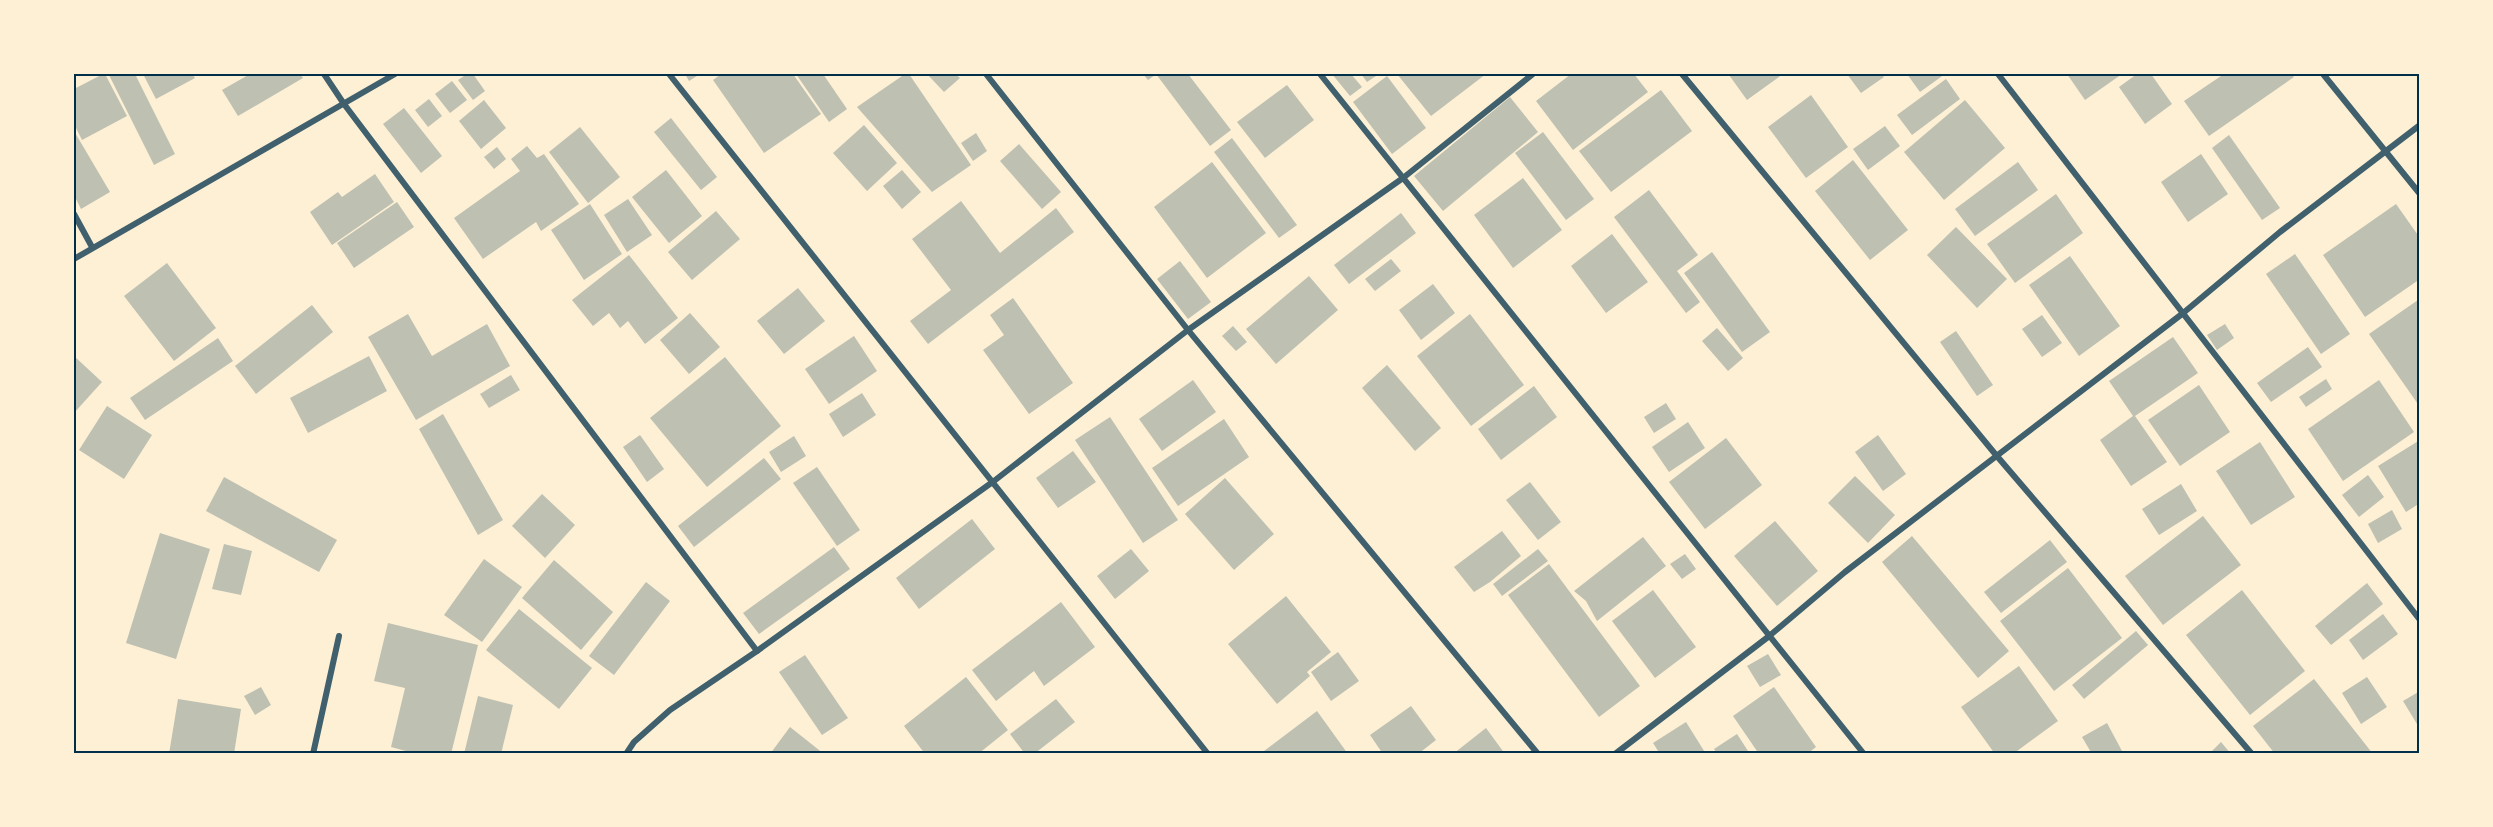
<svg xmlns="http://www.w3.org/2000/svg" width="2493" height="827" font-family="'Asap Condensed',sans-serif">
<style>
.building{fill:#bec0b2}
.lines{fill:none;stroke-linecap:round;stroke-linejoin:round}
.minor{stroke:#3f606c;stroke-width:6}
.neatline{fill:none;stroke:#003049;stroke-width:2}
</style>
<rect width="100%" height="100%" fill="#fdf0d5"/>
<g class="building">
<polygon points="103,74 105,74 127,116 82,140 74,124 74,89"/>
<polygon points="111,74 135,74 175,154 154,165 109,75"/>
<polygon points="143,74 192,74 195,78 156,99"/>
<polygon points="250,74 300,74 303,78 238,116 222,90"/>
<polygon points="467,74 473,74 485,91 473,100 458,80"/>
<polygon points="685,74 700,74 689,81"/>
<polygon points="721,74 793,74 821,114 764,153 713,80"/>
<polygon points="796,74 823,74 847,109 829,122"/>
<polygon points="905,74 909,74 971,165 932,192 857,107"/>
<polygon points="927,74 955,74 960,78 944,92"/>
<polygon points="1143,74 1154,74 1155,75 1148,80"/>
<polygon points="1156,74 1188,74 1231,130 1210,146"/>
<polygon points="1332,74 1351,74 1362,87 1350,96"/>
<polygon points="1361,74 1379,74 1367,82"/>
<polygon points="1397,74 1486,74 1431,116"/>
<polygon points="1571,74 1634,74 1648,92 1573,150 1536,101"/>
<polygon points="1730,74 1783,74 1747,100 1729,75"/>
<polygon points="1847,74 1881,74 1884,77 1861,93"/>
<polygon points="1907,74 1945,74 1920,92"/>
<polygon points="2067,74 2122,74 2085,100"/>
<polygon points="2137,74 2151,74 2172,104 2145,124 2119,87"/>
<polygon points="2224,74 2291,74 2294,77 2209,136 2184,101"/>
<polygon points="1387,76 1426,128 1392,154 1353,102"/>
<polygon points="1946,79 1960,99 1912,135 1897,115"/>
<polygon points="452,81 467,100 450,113 435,94"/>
<polygon points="1287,85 1314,120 1265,158 1237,122"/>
<polygon points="1661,90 1692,131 1611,192 1579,151"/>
<polygon points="1811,95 1848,147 1806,178 1768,127"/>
<polygon points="1510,97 1538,132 1443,211 1414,176"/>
<polygon points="429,99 442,116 428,127 415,110"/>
<polygon points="484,100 506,128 481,149 459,121"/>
<polygon points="1965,100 2005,148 1944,200 1904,152"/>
<polygon points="404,108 442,156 421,173 383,124"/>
<polygon points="671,118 717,177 701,190 654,132"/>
<polygon points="864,125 897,163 867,191 833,153"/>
<polygon points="1885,126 1900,146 1868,170 1853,149"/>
<polygon points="580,127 620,177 588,203 549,152"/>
<polygon points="74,131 110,192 81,209 74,195"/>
<polygon points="1543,132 1594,199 1566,220 1515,153"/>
<polygon points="976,133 987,151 973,161 961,143"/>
<polygon points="2229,135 2280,208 2262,220 2212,148"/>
<polygon points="1232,138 1297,225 1279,238 1214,152"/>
<polygon points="1019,144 1061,192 1042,209 1000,161"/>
<polygon points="527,146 537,158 544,154 579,204 541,231 536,222 483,259 454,218 520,171 511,159"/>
<polygon points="497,147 506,159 494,169 484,157"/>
<polygon points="2201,154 2228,194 2188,222 2161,182"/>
<polygon points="1853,160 1908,230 1870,260 1815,191"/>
<polygon points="1212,162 1266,233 1207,278 1154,207"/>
<polygon points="2018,162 2038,190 1975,236 1955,209"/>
<polygon points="666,170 702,216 669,243 632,197"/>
<polygon points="902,170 921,192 902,209 883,186"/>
<polygon points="375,174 394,202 332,245 310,212 338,192 342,197"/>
<polygon points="1523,178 1562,230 1513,268 1474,215"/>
<polygon points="1649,190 1698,255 1677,271 1700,302 1686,313 1614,217"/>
<polygon points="2056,194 2083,233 2015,283 1987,244"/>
<polygon points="628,199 652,235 627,252 604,215"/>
<polygon points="961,201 1000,253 1056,208 1074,232 928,344 910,321 951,290 912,239"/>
<polygon points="397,202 414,227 354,268 337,243"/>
<polygon points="590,204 622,254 584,280 551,230"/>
<polygon points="2396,204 2420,238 2420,279 2365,317 2323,255"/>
<polygon points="716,211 740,239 692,280 668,252"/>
<polygon points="1401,213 1416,233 1349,284 1334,265"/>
<polygon points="1956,227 2007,279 1977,308 1927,255"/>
<polygon points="1612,234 1648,282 1606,313 1571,266"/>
<polygon points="1712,252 1770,332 1742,352 1684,273"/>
<polygon points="2295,254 2350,334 2321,354 2266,274"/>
<polygon points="629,255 678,318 645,344 628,321 620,328 609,313 593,326 572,300"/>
<polygon points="2070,256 2120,326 2079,356 2029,285"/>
<polygon points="1391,259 1401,271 1375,291 1365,279"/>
<polygon points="1180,261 1211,302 1188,319 1157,279"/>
<polygon points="167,263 216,328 174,361 124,296"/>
<polygon points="1309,276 1338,310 1276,364 1246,329"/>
<polygon points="1433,284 1455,313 1421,340 1399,310"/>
<polygon points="798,288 825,321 784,354 757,321"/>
<polygon points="1013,298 1073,383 1029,414 983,350 1004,335 990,315"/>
<polygon points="2418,300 2420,303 2420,407 2369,334"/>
<polygon points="312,305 333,332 256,394 235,366"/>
<polygon points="690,313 720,347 689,374 660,340"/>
<polygon points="408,314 432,356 487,324 510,366 416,420 368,337"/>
<polygon points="1470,314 1524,385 1471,426 1417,356"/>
<polygon points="2042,315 2062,343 2042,357 2022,329"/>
<polygon points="2225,324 2234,338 2217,350 2207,335"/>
<polygon points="1233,326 1247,342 1236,351 1222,336"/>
<polygon points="1717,328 1743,358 1728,371 1702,341"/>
<polygon points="1956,331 1993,385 1977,396 1940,342"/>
<polygon points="854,336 877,371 829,404 805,369"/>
<polygon points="2173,337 2198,373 2135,416 2167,462 2131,486 2100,440 2133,416 2109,381"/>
<polygon points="218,338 233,361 145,420 130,398"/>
<polygon points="2308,347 2322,367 2271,402 2257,383"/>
<polygon points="74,356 102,382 74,413"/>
<polygon points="369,356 387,391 308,433 290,398"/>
<polygon points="725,357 781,426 707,487 650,418"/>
<polygon points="1387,365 1441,428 1415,451 1362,388"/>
<polygon points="511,375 520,390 489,408 480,394"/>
<polygon points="2326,379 2332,389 2306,407 2299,397"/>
<polygon points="1193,380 1216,412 1162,451 1139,419"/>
<polygon points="2379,380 2414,432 2343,481 2308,429"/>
<polygon points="2199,385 2230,432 2180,466 2148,420"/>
<polygon points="1534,386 1557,417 1501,460 1478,429"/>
<polygon points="862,393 876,415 843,437 829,414"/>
<polygon points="1666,403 1676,419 1654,433 1644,417"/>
<polygon points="107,406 152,435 124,479 79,450"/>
<polygon points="443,414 503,520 478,535 419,429"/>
<polygon points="1110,417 1178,520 1143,543 1075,440"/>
<polygon points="1224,419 1249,457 1178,506 1152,468"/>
<polygon points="1688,422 1705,448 1669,472 1652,447"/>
<polygon points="640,435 664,469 647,482 623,447"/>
<polygon points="1878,435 1906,474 1883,491 1855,452"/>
<polygon points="794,436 806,456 781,472 769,452"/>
<polygon points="1726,438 1762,485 1705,529 1669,482"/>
<polygon points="2420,440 2420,503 2406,512 2378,466"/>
<polygon points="2260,442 2295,497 2251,525 2216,471"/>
<polygon points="1073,451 1096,482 1058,508 1036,478"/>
<polygon points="764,458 781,479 694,547 678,526"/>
<polygon points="817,467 860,530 837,546 793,483"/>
<polygon points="2368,475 2384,497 2359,517 2342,495"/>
<polygon points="1855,476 1895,515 1868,543 1828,503"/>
<polygon points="224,477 337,540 319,572 206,511"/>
<polygon points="1225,478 1274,534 1234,570 1185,514"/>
<polygon points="1530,482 1561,522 1538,540 1506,500"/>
<polygon points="2181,484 2197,511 2159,535 2142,509"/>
<polygon points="542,494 575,525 545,558 512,526"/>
<polygon points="2392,510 2402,529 2378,543 2368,524"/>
<polygon points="2203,516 2241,565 2163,625 2125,576"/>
<polygon points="972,519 995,549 919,609 896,578"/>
<polygon points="1775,521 1818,571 1777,606 1734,556"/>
<polygon points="1502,531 1521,556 1490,582 1474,592 1454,567"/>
<polygon points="160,533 210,549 176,659 126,643"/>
<polygon points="1912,536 2009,651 1978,678 1882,562"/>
<polygon points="1643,537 1666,566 1597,621 1586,601 1574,591"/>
<polygon points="2050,540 2067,562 2001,613 1984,592"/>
<polygon points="224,544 252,551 241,595 212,589"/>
<polygon points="834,547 850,569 759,634 743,613"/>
<polygon points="1131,549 1149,571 1115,599 1097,576"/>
<polygon points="1538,549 1548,561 1502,596 1493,584"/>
<polygon points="1685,554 1696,569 1682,579 1670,564"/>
<polygon points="484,559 522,587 482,642 444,615"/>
<polygon points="554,560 613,612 581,650 522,598"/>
<polygon points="1549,564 1640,686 1599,717 1508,595"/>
<polygon points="2068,568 2122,638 2054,691 2000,621"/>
<polygon points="646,582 670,601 614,675 589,656"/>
<polygon points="2367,583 2383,604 2331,645 2315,626"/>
<polygon points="1653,590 1696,647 1655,678 1612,621"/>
<polygon points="2242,590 2305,671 2250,715 2186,635"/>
<polygon points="1286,596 1331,652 1307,672 1310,676 1277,704 1228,644"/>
<polygon points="1061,602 1095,647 1044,686 1034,671 996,701 972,670"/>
<polygon points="519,609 592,668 559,709 486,650"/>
<polygon points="2383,614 2398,634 2363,660 2349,640"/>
<polygon points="388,623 478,645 451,754 417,754 391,747 405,688 374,681"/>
<polygon points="2136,631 2148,645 2084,699 2072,685"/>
<polygon points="1338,652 1359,681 1331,701 1311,672"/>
<polygon points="1768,654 1781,675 1760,687 1747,666"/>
<polygon points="805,655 848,718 822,735 779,672"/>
<polygon points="2019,666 2058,721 2013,754 1995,754 1961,707"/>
<polygon points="966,677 1008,730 978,754 925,754 904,726"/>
<polygon points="2367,677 2387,707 2361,724 2342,693"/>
<polygon points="2314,679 2373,754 2275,754 2253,726"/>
<polygon points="261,687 271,705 255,715 244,696"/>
<polygon points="1774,687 1816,747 1807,754 1759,754 1733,716"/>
<polygon points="2420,691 2420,729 2403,701"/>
<polygon points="478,696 513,705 501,754 464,754"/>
<polygon points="178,699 241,709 234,754 169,754"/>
<polygon points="1056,699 1075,722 1034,754 1025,754 1010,734"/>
<polygon points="1411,706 1436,740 1418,754 1383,754 1370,735"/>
<polygon points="1317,711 1348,754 1260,754"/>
<polygon points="1686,722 1706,754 1660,754 1653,743"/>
<polygon points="2107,723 2122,751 2116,754 2092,754 2082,737"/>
<polygon points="790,727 824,754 770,754"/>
<polygon points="1486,728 1505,754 1453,754"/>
<polygon points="1737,734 1750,754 1717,754 1714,749"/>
<polygon points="2221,742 2231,754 2209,754"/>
</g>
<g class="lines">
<g class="minor">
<polyline points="324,74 344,104 757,651"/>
<polyline points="669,74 1208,754"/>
<polyline points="986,74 1188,330 1538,754"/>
<polyline points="1320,74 1864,754"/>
<polyline points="1682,74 1996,455 2252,754"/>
<polyline points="1998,74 2420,620"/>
<polyline points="2323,74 2420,194"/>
<polyline points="74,214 92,247"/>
<polyline points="74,259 395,74"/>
<polyline points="313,754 339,636"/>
<polyline points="626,754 634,742 670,710 757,651 994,481 1188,330 1403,178 1533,74"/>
<polyline points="1615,754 1768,637 1845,572 2182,314 2280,232 2420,125"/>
</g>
</g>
<rect width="2493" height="827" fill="none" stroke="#fdf0d5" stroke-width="150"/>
<rect x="75" y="75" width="2343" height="677" class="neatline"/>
</svg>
